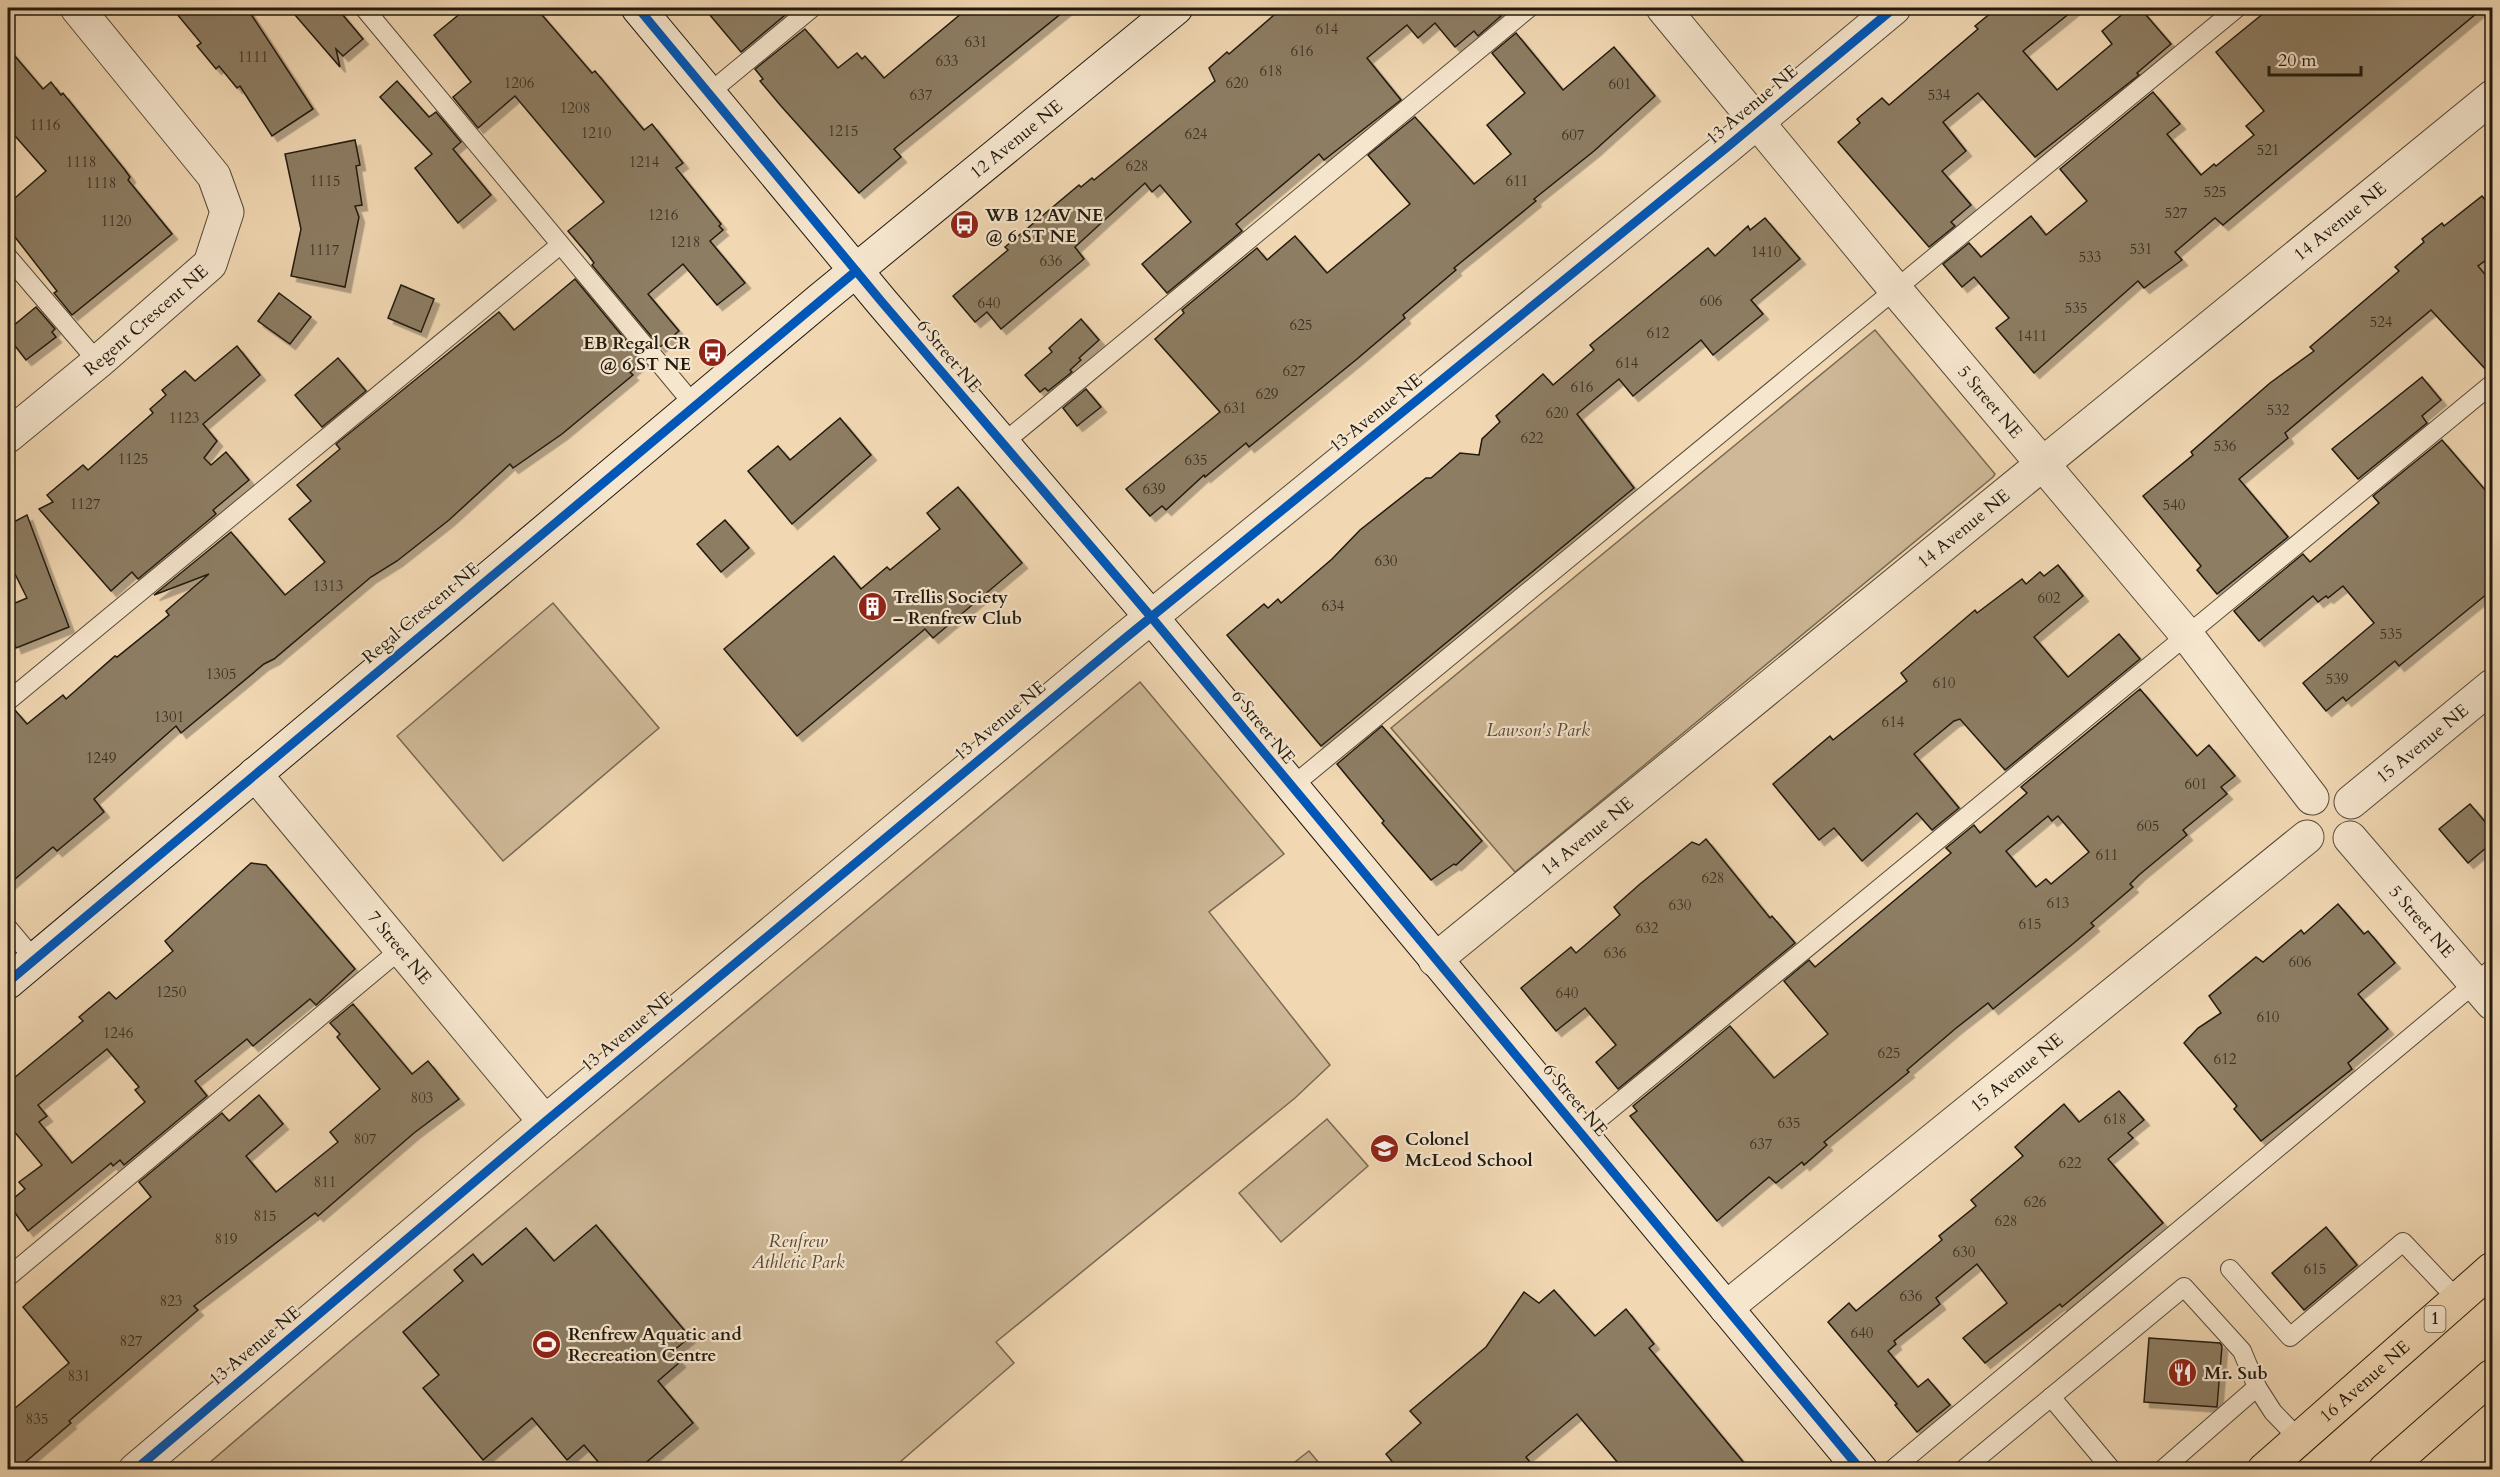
<svg xmlns="http://www.w3.org/2000/svg" width="2500" height="1477" font-family="Cardo,serif">
<style>
.green{fill:#ceb897;stroke:#786953;stroke-width:1.5}
.building{fill:#8d7d64;stroke:#211a0f;stroke-width:1.5;fill-rule:evenodd;filter:url(#shadow)}
.lines{fill:none;stroke-linecap:round;stroke-linejoin:round}
.lane-casing{stroke:#554a38;stroke-width:20}
.street-casing{stroke:#554a38;stroke-width:35}
.secondary-casing{stroke:#211a0f;stroke-width:35}
.highway-casing{stroke:#211a0f;stroke-width:35}
.lane{stroke:#f6e6ce;stroke-width:18}
.street{stroke:#f6e6ce;stroke-width:33}
.secondary{stroke:#f6e6ce;stroke-width:33}
.highway{stroke:#f1d8b3;stroke-width:33}
.cycleway-casing{stroke:#f6e6ce;stroke-width:13}
.cycleway{stroke:#0057b8;stroke-width:9}
.labels{text-anchor:middle;dominant-baseline:central;stroke-width:4.5;stroke-linejoin:round;paint-order:stroke}
.number-label{font-size:15px;fill:#3c3324}
.shield{fill:#f6e6ce;stroke:#615748;stroke-width:1.5}
.shield-label{font-size:16px;font-weight:bold;fill:#211a0f}
.street-label{font-size:18px;fill:#211a0f;stroke:#f6e6ce}
.poi-label{font-size:18px;font-weight:bold;fill:#211a0f;stroke:#f6e6ce;text-anchor:start}
.park-label{font-size:18px;font-style:italic;fill:#554938;stroke:#f6e6ce}
</style>
<defs>
<filter id="shadow"><feDropShadow dx="5.5" dy="5.5" stdDeviation="0" flood-color="#0004"/></filter>
</defs>
<rect width="100%" height="100%" fill="#f1d8b3"/>
<filter id="stains"><feTurbulence type="fractalNoise" baseFrequency=".00333" numOctaves="4"/><feColorMatrix values="0 0 0 0 .2 0 0 0 0 .09 0 0 0 0 .02 0 0 0 .5 -.17"/></filter>
<radialGradient id="worn" r=".72"><stop offset=".6" stop-color="#630" stop-opacity="0"/><stop offset="1" stop-color="#630" stop-opacity=".3"/></radialGradient>
<g class="green">
<polygon points="1875,330 1995,474 1993,477 1515,872 1391,728"/>
<polygon points="553,603 659,728 503,861 397,736"/>
<polygon points="1140,682 1284,854 1209,912 1330,1065 1295,1098 996,1342 1014,1363 892,1469 201,1470 349,1343"/>
<polygon points="1327,1119 1368,1166 1281,1242 1239,1193"/>
<polygon points="1309,1451 1324,1469 1286,1469"/>
</g>
<g class="building">
<polygon points="172,8 247,8 313,109 272,136 240,86 237,88 219,66 216,69 197,46 201,43"/>
<polygon points="289,8 337,8 363,39 343,56 336,49 340,67"/>
<polygon points="467,8 536,8 592,73 595,71 644,130 652,124 683,163 676,168 721,224 719,226 723,230 710,241 745,283 717,305 683,264 648,294 679,331 660,347 592,265 594,263 589,256 568,231 604,202 515,96 478,128 453,97 471,82 434,35"/>
<polygon points="704,8 787,8 790,11 741,52"/>
<polygon points="968,8 1068,8 894,149 901,157 859,193 781,106 760,81 763,79 755,69 805,29 838,68 857,53 862,59 865,56 884,78"/>
<polygon points="1282,8 1502,8 1497,12 1501,16 1478,36 1474,31 1455,47 1435,23 1418,38 1407,25 1367,58 1401,100 1324,160 1319,154 1236,224 1242,231 1167,293 1142,264 1191,222 1160,185 1152,192 1145,183 1075,247 1084,259 1001,329 987,312 975,322 953,296 1008,250 1005,247 1079,185 1081,187 1092,178 1094,180 1215,81 1209,68 1227,52 1229,54"/>
<polygon points="1997,8 2076,8 2023,51 2057,90 2112,44 2102,31 2130,8 2140,8 2171,44 2137,73 2139,75 2035,157 1978,93 1943,122 1966,151 1942,171 1971,205 1951,222 1955,226 1929,247 1838,142 1860,123 1857,119 1882,98 1889,105 1978,29 1975,26"/>
<polygon points="2270,8 2483,8 2223,225 2215,218 2175,252 2182,260 2144,288 2138,281 2034,373 1996,328 2009,318 1974,277 1962,287 1943,264 1969,243 1981,257 2031,216 2046,235 2087,201 2060,169 2153,92 2180,124 2167,134 2201,175 2214,164 2216,166 2254,135 2246,126 2264,111 2216,52"/>
<polygon points="1516,33 1563,90 1614,47 1655,96 1594,151 1534,199 1536,201 1454,268 1456,270 1403,315 1405,318 1357,359 1249,447 1246,443 1205,477 1204,475 1166,510 1162,506 1150,516 1126,489 1220,412 1155,339 1184,313 1182,310 1257,248 1267,260 1295,236 1327,273 1410,204 1368,155 1415,117 1474,184 1511,154 1487,125 1525,93 1492,53"/>
<polygon points="8,48 43,89 51,82 61,95 63,93 125,170 130,177 128,180 172,234 72,315 54,293 57,291 8,228 8,204 46,171 8,128"/>
<polygon points="397,81 429,117 436,112 461,142 453,149 491,195 458,223 415,168 432,154 380,97"/>
<polygon points="355,140 360,165 356,166 362,205 355,206 359,217 345,287 291,276 301,229 285,154"/>
<polygon points="2482,196 2493,209 2493,255 2478,266 2493,284 2493,373 2489,373 2431,310 2285,433 2288,438 2239,479 2288,537 2217,594 2197,570 2201,566 2143,496 2193,455 2191,452 2270,383 2314,351 2310,347 2399,271 2395,267 2424,242 2422,239 2442,223 2444,226"/>
<polygon points="1765,218 1800,259 1751,300 1763,314 1713,355 1701,340 1633,396 1619,379 1577,414 1634,488 1321,746 1227,635 1264,604 1268,608 1278,599 1281,603 1332,559 1360,530 1426,478 1431,478 1460,453 1479,455 1482,439 1500,422 1496,416 1543,374 1553,385 1594,350 1590,345 1708,248 1715,256 1748,226 1750,230"/>
<polygon points="575,279 643,361 630,372 633,375 562,434 513,468 510,464 449,520 397,561 371,577 274,659 264,664 181,733 176,726 94,799 104,812 57,851 53,847 8,885 8,712 15,710 27,724 63,695 66,699 115,656 117,657 169,615 166,611 209,574 154,595 231,532 285,595 325,562 289,519 311,501 297,485 340,449 336,444 499,312 514,330"/>
<polygon points="401,285 434,299 421,332 388,318"/>
<polygon points="279,293 311,317 290,344 258,321"/>
<polygon points="36,307 55,329 52,332 56,337 26,360 8,337 8,330"/>
<polygon points="1081,319 1099,340 1079,358 1081,360 1070,370 1072,372 1048,391 1045,388 1040,392 1025,375 1052,352 1049,348"/>
<polygon points="237,346 260,375 203,424 217,441 204,458 211,465 226,452 249,480 213,510 216,514 138,579 132,572 111,591 39,509 53,502 47,495 83,465 88,470 153,413 150,409 166,395 162,390 185,371 195,381"/>
<polygon points="338,358 366,391 322,427 295,395"/>
<polygon points="2422,377 2441,400 2422,416 2427,423 2358,479 2332,449"/>
<polygon points="1086,389 1101,407 1077,426 1063,408"/>
<polygon points="840,418 871,455 792,524 748,471 778,446 790,460"/>
<polygon points="2442,440 2493,499 2493,589 2399,666 2395,661 2346,701 2343,697 2326,711 2303,683 2374,623 2343,586 2328,598 2326,596 2318,602 2313,596 2259,641 2234,611 2303,554 2310,562 2379,503 2373,496"/>
<polygon points="958,487 1022,563 933,638 925,629 797,736 724,649 834,556 861,589 887,567 890,570 940,529 927,513"/>
<polygon points="27,515 69,627 16,648 8,626 8,606 27,598 8,560 8,525"/>
<polygon points="725,520 749,548 721,572 697,544"/>
<polygon points="2058,565 2083,596 2034,637 2068,677 2119,634 2140,659 2005,770 1960,719 1954,721 1914,754 1959,808 1932,830 1917,813 1862,861 1834,828 1819,840 1773,784 1830,736 1833,740 1907,681 1901,673 1975,610 1977,613 2022,579 2026,584 2040,572 2044,576"/>
<path d="M2140,689L2197,756L2209,745L2235,776L2221,787L2227,794L2183,830L2187,835L2139,875L2130,884L2133,887L2091,923L2094,926L2074,943L1993,1009L1988,1003L1955,1029L1907,1070L1909,1072L1824,1142L1827,1145L1804,1165L1802,1162L1776,1183L1769,1177L1717,1221L1630,1116L1637,1111L1633,1106L1730,1026L1774,1078L1828,1034L1784,981L1809,960L1815,967L1951,853L1946,848L1974,825L1980,833L2027,793L2021,787ZM2048,816L2052,821L2058,816L2089,852L2051,884L2046,879L2036,887L2006,851Z"/>
<polygon points="1382,726 1482,841 1456,865 1454,864 1431,880 1382,823 1384,821 1337,764"/>
<polygon points="2470,804 2493,831 2493,842 2468,863 2439,829"/>
<polygon points="1706,839 1770,918 1772,916 1795,943 1618,1089 1596,1062 1616,1045 1585,1008 1556,1031 1521,988 1571,947 1576,953 1620,915 1614,907 1640,884 1692,842 1699,845"/>
<path d="M251,863L266,865L355,969L316,1005L310,999L253,1046L247,1039L195,1081L207,1096L124,1165L120,1160L113,1166L111,1163L28,1231L8,1203L25,1189L19,1182L42,1165L8,1124V1083L83,1021L79,1017L109,992L116,999L173,951L165,941ZM107,1049L139,1087L135,1090L145,1102L72,1163L39,1122L47,1116L38,1105Z"/>
<polygon points="2338,904 2364,934 2368,931 2395,963 2358,994 2388,1029 2348,1063 2352,1069 2261,1141 2234,1109 2237,1106 2184,1043 2198,1028 2221,1013 2209,996 2256,957 2263,962 2301,930 2304,934"/>
<polygon points="353,1004 412,1074 428,1061 459,1099 414,1133 318,1216 315,1213 194,1306 198,1310 69,1421 71,1423 16,1470 8,1470 8,1414 69,1363 23,1307 151,1197 139,1182 222,1113 229,1121 259,1095 283,1124 246,1156 276,1192 338,1142 330,1132 380,1089 337,1037 340,1034 330,1023"/>
<polygon points="2119,1091 2144,1120 2128,1133 2133,1138 2108,1159 2163,1223 2062,1307 2060,1304 1985,1363 1963,1338 2007,1303 1977,1264 1936,1298 1940,1304 1894,1341 1896,1344 1888,1351 1918,1387 1928,1379 1950,1405 1917,1432 1895,1405 1897,1404 1828,1322 1849,1303 1856,1311 1942,1240 1939,1236 1976,1206 1971,1200 2023,1156 2015,1147 2064,1104 2079,1122"/>
<polygon points="596,1225 690,1337 672,1352 680,1362 658,1381 693,1423 637,1470 605,1470 584,1445 567,1460 532,1418 483,1460 423,1388 439,1375 403,1332 463,1281 454,1270 473,1254 482,1265 526,1228 554,1261"/>
<polygon points="2326,1227 2357,1265 2304,1310 2272,1273"/>
<polygon points="1554,1290 1595,1336 1626,1309 1654,1344 1649,1348 1750,1470 1624,1470 1577,1414 1526,1457 1536,1470 1399,1470 1386,1454 1421,1423 1410,1411 1486,1347 1524,1292 1539,1303"/>
<polygon points="2149,1338 2220,1343 2222,1346 2217,1407 2144,1402"/>
</g>
<g class="lines">
<defs>
<g id="lane">
<polyline points="364,8 694,405"/>
<polyline points="709,93 812,8"/>
<polyline points="8,257 98,362"/>
<polyline points="1002,444 1529,8"/>
<polyline points="8,701 560,245"/>
<polyline points="1291,787 2237,8"/>
<polyline points="8,928 34,959"/>
<polyline points="1582,1133 2492,384"/>
<polyline points="2230,1269 2290,1337 2403,1242 2457,1299"/>
<polyline points="8,1277 401,949"/>
<polyline points="2051,1397 2112,1470"/>
<polyline points="1892,1470 2492,969"/>
<polyline points="1963,1470 2184,1287 2242,1351 2257,1387"/>
<polyline points="2162,1470 2257,1387 2273,1412 2298,1438"/>
</g>
<g id="street">
<path id="s1" d="M1663,8L1895,289L2186,634L2312,798"/>
<path id="s2" d="M8,436L98,362L210,264L227,212L214,176L77,8"/>
<path id="s3" d="M255,774L545,1122"/>
<path id="s4" d="M2351,802L2492,686"/>
<path id="s5" d="M2350,838L2492,1003"/>
<path id="s6" d="M1435,960L2492,97"/>
<path id="s7" d="M1726,1308L2307,837"/>
<polyline points="135,1470 545,1122 1123,640 1726,148 1894,8"/>
</g>
<g id="secondary">
<polyline points="638,8 881,301 1152,618 1861,1470"/>
<path id="s8" d="M8,982L821,299L1176,8"/>
</g>
<g id="highway">
<path id="s9" d="M2264,1470L2492,1269"/>
<polyline points="2385,1470 2492,1376"/>
</g>
</defs>
<use href="#lane" class="lane-casing"/>
<use href="#street" class="street-casing"/>
<use href="#secondary" class="secondary-casing"/>
<use href="#highway" class="highway-casing"/>
<use href="#lane" class="lane"/>
<use href="#street" class="street"/>
<use href="#secondary" class="secondary"/>
<use href="#highway" class="highway"/>
<defs>
<g id="cycleway">
<polyline points="638,8 881,301 1152,618 1861,1470"/>
<polyline points="8,982 856,271"/>
<polyline points="135,1470 545,1122 1123,640 1726,148 1894,8"/>
</g>
</defs>
<use href="#cycleway" class="cycleway-casing"/>
<use href="#cycleway" class="cycleway"/>
</g>
<defs>
<symbol id="bus-disc" viewBox="-11 -11 22 22"><circle r="9.5" fill="#8f2418" stroke="#f6e6ce"/><path d="M-5-6H5V4H4V6H2V4H-2V6H-4V4H-5ZM-3.5-4V0h7V-4ZM-3.5 1.2v1.5H-2V1.2ZM2 1.2v1.5H3.5V1.2Z" fill="#fff"/></symbol>
<symbol id="building-disc" viewBox="-11 -11 22 22"><circle r="9.5" fill="#8f2418" stroke="#f6e6ce"/><path d="M-4-6H4V6H1V3H-1V6H-4ZM-2.5-4.3h1.7v1.8h-1.7ZM.8-4.3h1.7v1.8H.8ZM-2.5-1h1.7V.8h-1.7ZM.8-1h1.7V.8H.8Z" fill="#fff"/></symbol>
<symbol id="school-disc" viewBox="-11 -11 22 22"><circle r="9.5" fill="#8f2418" stroke="#f6e6ce"/><path d="M0-5L7-2L0 1L-7-2ZM-4 1L0 2.5L4 1V4Q0 6-4 4Z" fill="#fff"/></symbol>
<symbol id="stadium-disc" viewBox="-11 -11 22 22"><circle r="9.5" fill="#8f2418" stroke="#f6e6ce"/><path d="M0-5a6.5 5 0 1 0 0 10a6.5 5 0 1 0 0-10ZM-3.5-1.8h7v3.6h-7Z" fill="#fff"/></symbol>
<symbol id="restaurant-disc" viewBox="-11 -11 22 22"><circle r="9.5" fill="#8f2418" stroke="#f6e6ce"/><path d="M-5-6h1v4h1v-4h1v4h1v-4h1v5L-1.5 .5V6h-2V.5L-5-1ZM5-6V6H3V1.5H1.5Q1.5-4 5-6Z" fill="#fff"/></symbol>
</defs>
<g fill-rule="evenodd">
<use href="#bus-disc" x="948" y="208" width="33" height="33"/>
<use href="#bus-disc" x="696" y="336" width="33" height="33"/>
<use href="#building-disc" x="856" y="590" width="33" height="33"/>
<use href="#school-disc" x="1368" y="1132" width="33" height="33"/>
<use href="#stadium-disc" x="530" y="1328" width="33" height="33"/>
<use href="#restaurant-disc" x="2166" y="1356" width="33" height="33"/>
</g>
<g class="labels">
<g class="number-label">
<text x="1327" y="29">614</text>
<text x="976" y="42">631</text>
<text x="1302" y="51">616</text>
<text x="253" y="57">1111</text>
<text x="947" y="61">633</text>
<text x="1271" y="71">618</text>
<text x="519" y="83">1206</text>
<text x="1237" y="83">620</text>
<text x="1620" y="84">601</text>
<text x="921" y="95">637</text>
<text x="1939" y="95">534</text>
<text x="575" y="108">1208</text>
<text x="45" y="125">1116</text>
<text x="843" y="131">1215</text>
<text x="596" y="133">1210</text>
<text x="1196" y="134">624</text>
<text x="1573" y="135">607</text>
<text x="2268" y="150">521</text>
<text x="81" y="162">1118</text>
<text x="644" y="162">1214</text>
<text x="1137" y="166">628</text>
<text x="325" y="181">1115</text>
<text x="1517" y="181">611</text>
<text x="101" y="183">1118</text>
<text x="2215" y="192">525</text>
<text x="2176" y="213">527</text>
<text x="663" y="215">1216</text>
<text x="116" y="221">1120</text>
<text x="685" y="242">1218</text>
<text x="2141" y="249">531</text>
<text x="324" y="250">1117</text>
<text x="1766" y="252">1410</text>
<text x="2090" y="257">533</text>
<text x="1051" y="261">636</text>
<text x="1711" y="301">606</text>
<text x="989" y="303">640</text>
<text x="2076" y="308">535</text>
<text x="2381" y="322">524</text>
<text x="1301" y="325">625</text>
<text x="1658" y="333">612</text>
<text x="2032" y="336">1411</text>
<text x="1627" y="363">614</text>
<text x="1294" y="371">627</text>
<text x="1582" y="387">616</text>
<text x="1267" y="394">629</text>
<text x="1235" y="408">631</text>
<text x="2278" y="410">532</text>
<text x="1557" y="413">620</text>
<text x="184" y="418">1123</text>
<text x="1532" y="438">622</text>
<text x="2225" y="446">536</text>
<text x="133" y="459">1125</text>
<text x="1196" y="460">635</text>
<text x="1154" y="489">639</text>
<text x="85" y="504">1127</text>
<text x="2174" y="505">540</text>
<text x="1386" y="561">630</text>
<text x="328" y="586">1313</text>
<text x="2049" y="598">602</text>
<text x="1333" y="606">634</text>
<text x="2391" y="634">535</text>
<text x="221" y="674">1305</text>
<text x="2337" y="679">539</text>
<text x="1944" y="683">610</text>
<text x="169" y="717">1301</text>
<text x="1893" y="722">614</text>
<text x="101" y="758">1249</text>
<text x="2196" y="784">601</text>
<text x="2148" y="826">605</text>
<text x="2107" y="855">611</text>
<text x="1713" y="878">628</text>
<text x="2058" y="903">613</text>
<text x="1680" y="905">630</text>
<text x="2030" y="924">615</text>
<text x="1647" y="928">632</text>
<text x="1615" y="953">636</text>
<text x="2300" y="962">606</text>
<text x="171" y="992">1250</text>
<text x="1567" y="993">640</text>
<text x="2268" y="1017">610</text>
<text x="118" y="1033">1246</text>
<text x="1889" y="1053">625</text>
<text x="2225" y="1059">612</text>
<text x="422" y="1098">803</text>
<text x="2115" y="1119">618</text>
<text x="1789" y="1123">635</text>
<text x="365" y="1139">807</text>
<text x="1761" y="1144">637</text>
<text x="2070" y="1163">622</text>
<text x="325" y="1182">811</text>
<text x="2035" y="1202">626</text>
<text x="265" y="1216">815</text>
<text x="2006" y="1221">628</text>
<text x="226" y="1239">819</text>
<text x="1964" y="1252">630</text>
<text x="2315" y="1269">615</text>
<text x="1911" y="1296">636</text>
<text x="171" y="1301">823</text>
<text x="1862" y="1333">640</text>
<text x="131" y="1341">827</text>
<text x="79" y="1376">831</text>
<text x="37" y="1419">835</text>
</g>
<rect class="shield" x="2424.5" y="1306" width="21" height="26" rx="4.5"/>
<g class="shield-label">
<text x="2435" y="1319">1</text>
</g>
<g class="street-label">
<text transform="translate(1752 105) rotate(-40)">13 Avenue NE</text>
<text stroke="none"><textPath href="#s8" startOffset="1314">12 Avenue NE</textPath></text>
<text stroke="none"><textPath href="#s6" startOffset="1168">14 Avenue NE</textPath></text>
<text stroke="none"><textPath href="#s2" startOffset="180">Regent Crescent NE</textPath></text>
<text transform="translate(949 356) rotate(50)">6 Street NE</text>
<text stroke="none"><textPath href="#s1" startOffset="512">5 Street NE</textPath></text>
<text transform="translate(1376 413) rotate(-39)">13 Avenue NE</text>
<text stroke="none"><textPath href="#s6" startOffset="682">14 Avenue NE</textPath></text>
<text transform="translate(421 613) rotate(-40)">Regal Crescent NE</text>
<text transform="translate(1000 721) rotate(-40)">13 Avenue NE</text>
<text transform="translate(1263 727) rotate(51)">6 Street NE</text>
<text stroke="none"><textPath href="#s4" startOffset="92">15 Avenue NE</textPath></text>
<text stroke="none"><textPath href="#s6" startOffset="196">14 Avenue NE</textPath></text>
<text stroke="none"><textPath href="#s5" startOffset="110">5 Street NE</textPath></text>
<text stroke="none"><textPath href="#s3" startOffset="226">7 Street NE</textPath></text>
<text transform="translate(627 1032) rotate(-40)">13 Avenue NE</text>
<text stroke="none"><textPath href="#s7" startOffset="374">15 Avenue NE</textPath></text>
<text transform="translate(1575 1100) rotate(50)">6 Street NE</text>
<text transform="translate(255 1346) rotate(-40)">13 Avenue NE</text>
<text stroke="none"><textPath href="#s9" startOffset="134">16 Avenue NE</textPath></text>
</g>
<g class="poi-label">
<text x="985" y="215">WB 12 AV NE<tspan x="985" dy="21">@ 6 ST NE</tspan></text>
<text x="691" y="343" text-anchor="end">EB Regal CR<tspan x="691" dy="21">@ 6 ST NE</tspan></text>
<text x="893" y="597">Trellis Society<tspan x="893" dy="21">– Renfrew Club</tspan></text>
<text x="1405" y="1139">Colonel<tspan x="1405" dy="21">McLeod School</tspan></text>
<text x="568" y="1334">Renfrew Aquatic and<tspan x="568" dy="21">Recreation Centre</tspan></text>
<text x="2204" y="1373">Mr. Sub</text>
</g>
<g class="park-label">
<text x="1538" y="730">Lawson's Park</text>
<text x="798" y="1241">Renfrew<tspan x="798" dy="21">Athletic Park</tspan></text>
</g>
</g>
<rect width="2500" height="1477" fill="none" stroke="#f1d8b3" stroke-width="30"/>
<rect x="9" y="9" width="2482" height="1459" fill="none" stroke="#211a0f" stroke-width="3"/>
<rect x="15" y="15" width="2470" height="1447" fill="none" stroke="#211a0f" stroke-width="1.5"/>
<path d="M2269 66v9h92v-9" fill="none" stroke="#211a0f" stroke-width="3"/>
<text x="2278" y="66" font-size="18" fill="#211a0f" stroke="#f6e6ce" stroke-width="4.5" paint-order="stroke">20 m</text>
<rect width="100%" height="100%" filter="url(#stains)"/>
<rect width="100%" height="100%" fill="url(#worn)"/>
</svg>
